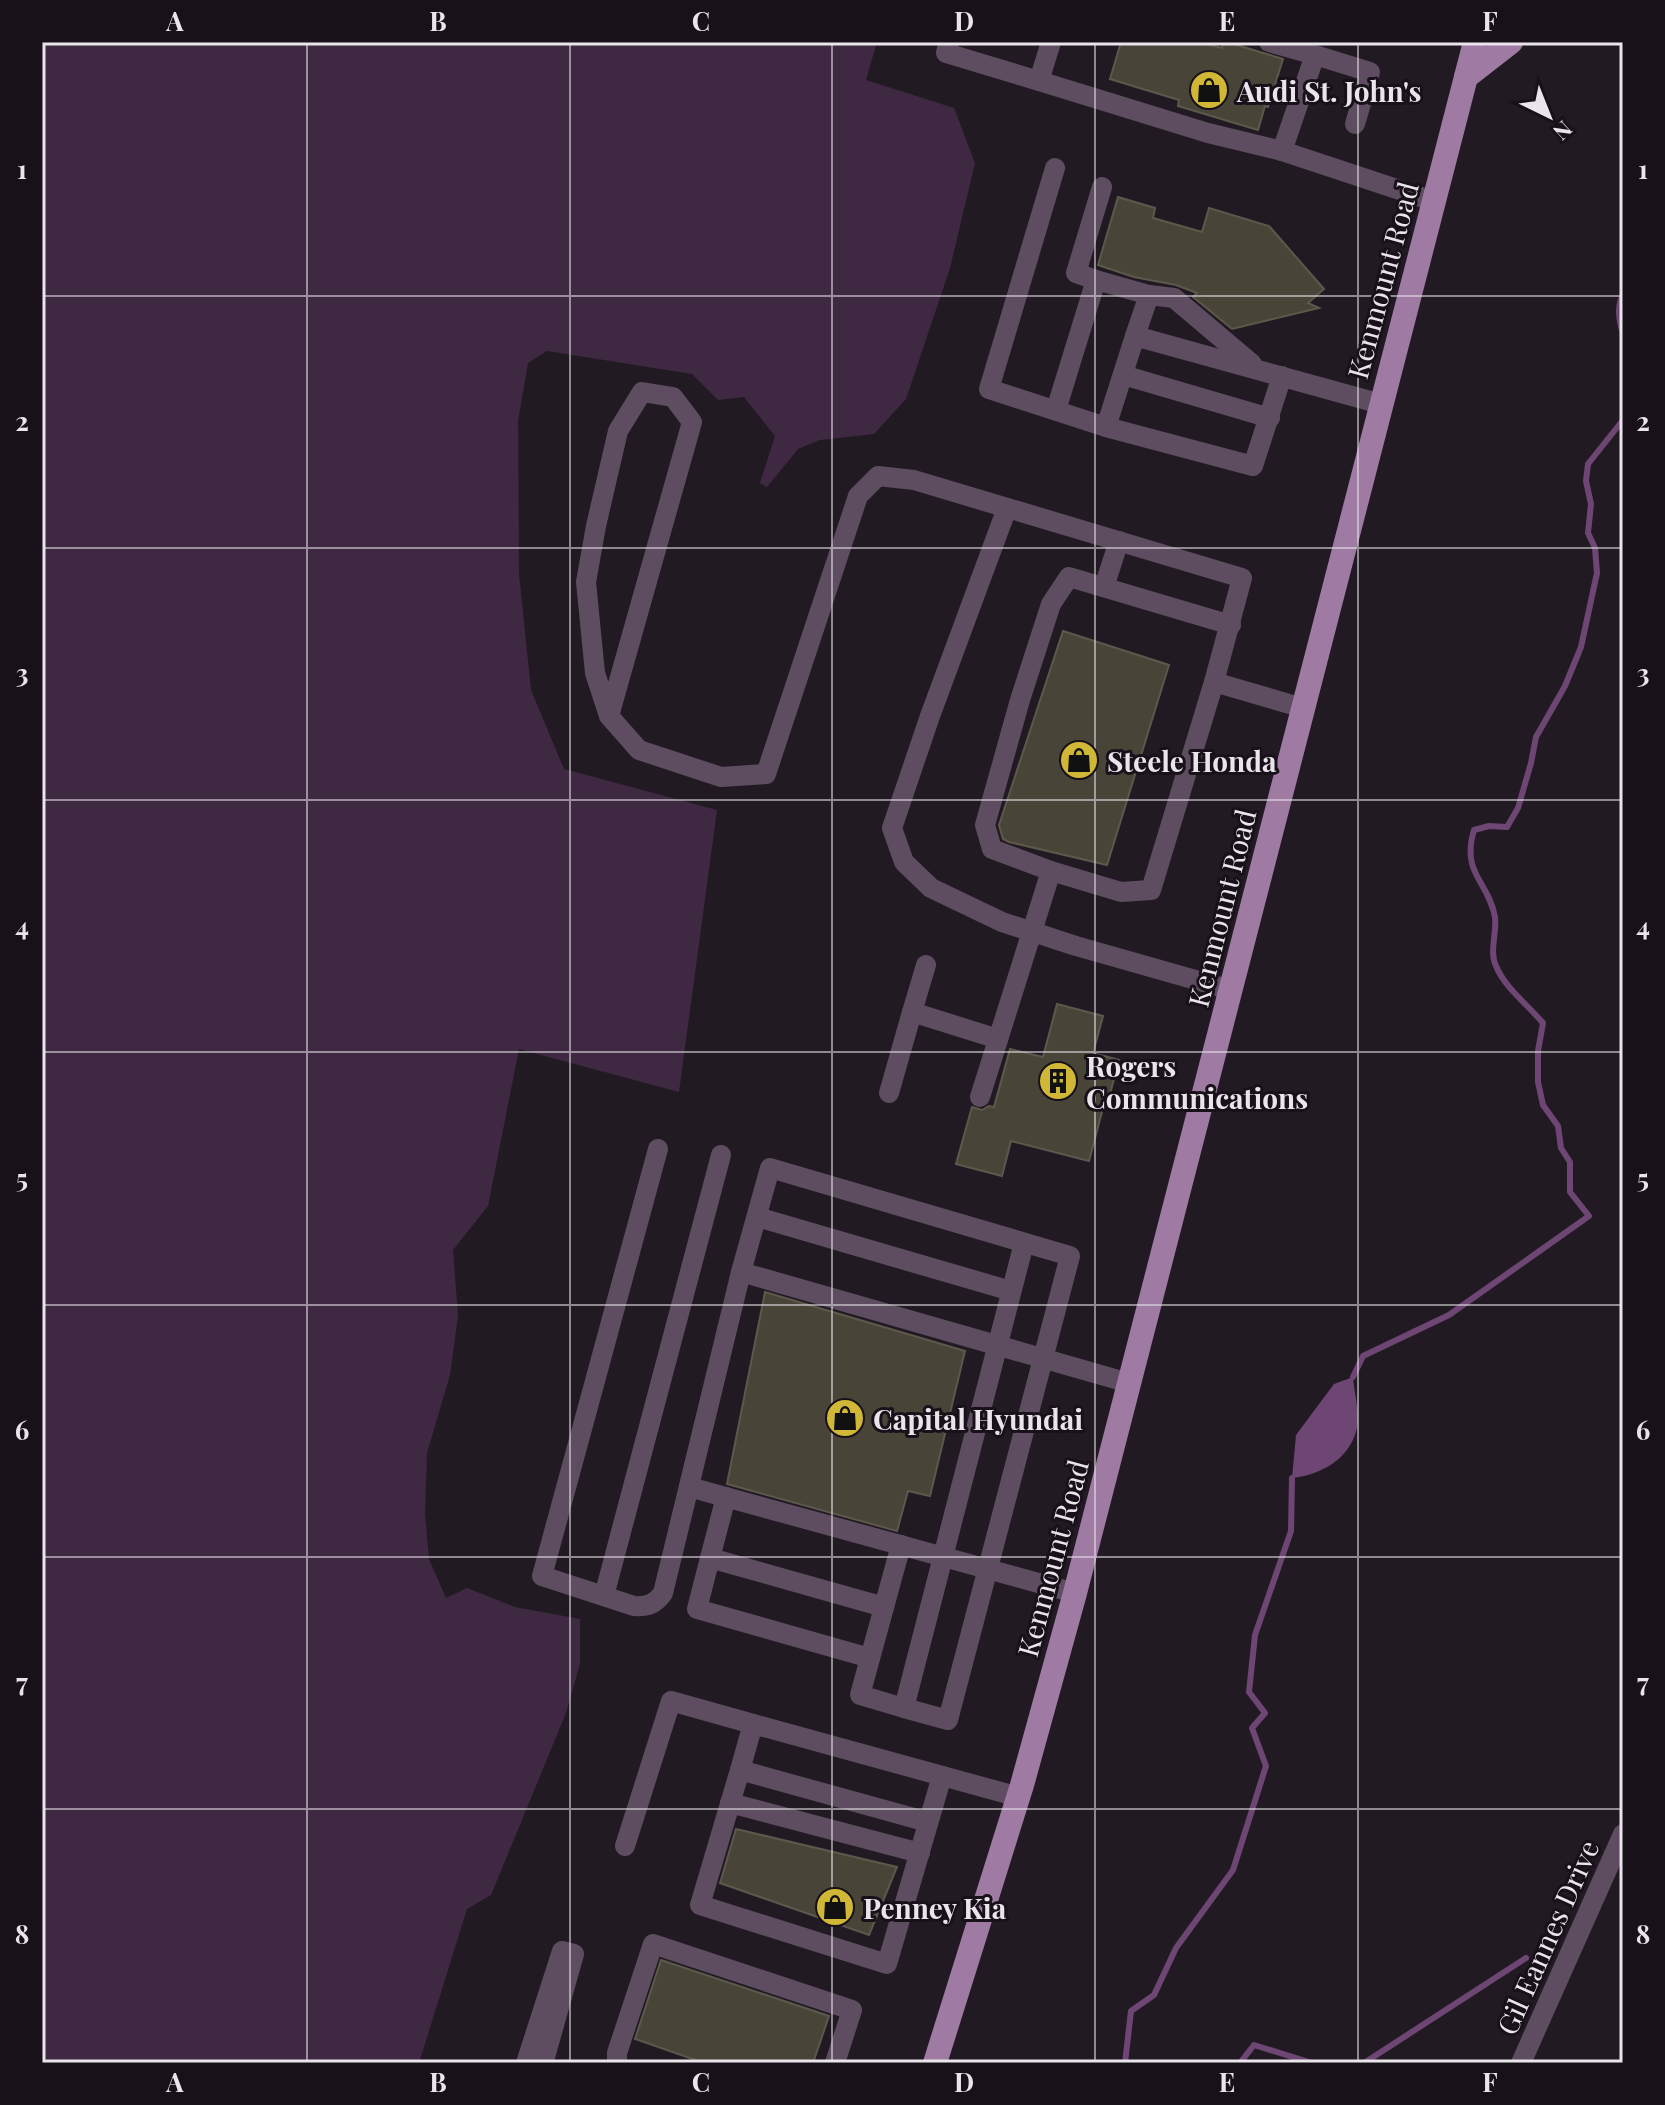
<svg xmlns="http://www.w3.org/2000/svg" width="1665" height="2105" font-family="'Playfair Display',serif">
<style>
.green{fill:#3f2842}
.water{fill:#6e4673}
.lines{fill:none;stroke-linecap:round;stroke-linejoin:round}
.stream{stroke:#6e4673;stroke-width:6}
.building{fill:#484538;stroke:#5c594c;stroke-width:2}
.minor{stroke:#5e4d60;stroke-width:20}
.major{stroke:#9f7ba4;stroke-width:24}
.grid{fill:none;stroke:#eae5eb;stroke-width:2;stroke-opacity:0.55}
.labels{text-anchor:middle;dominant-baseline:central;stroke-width:6;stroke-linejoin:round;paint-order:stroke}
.poi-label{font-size:28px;font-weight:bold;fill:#eae5eb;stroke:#18111a;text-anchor:start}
.street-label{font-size:28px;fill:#eae5eb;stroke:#18111a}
.neatline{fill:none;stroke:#eae5eb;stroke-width:3}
.grid-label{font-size:26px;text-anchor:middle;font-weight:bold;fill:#eae5eb}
</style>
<rect width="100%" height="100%" fill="#221a23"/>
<polygon class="green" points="42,42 877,42 866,80 954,108 975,163 950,268 906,399 874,434 820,440 798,449 767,487 760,483 775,436 744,397 718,400 692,374 547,351 528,363 518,421 519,574 531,690 564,769 717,810 679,1092 519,1049 488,1206 453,1250 458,1315 450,1375 427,1453 425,1513 429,1559 446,1598 467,1588 515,1607 580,1619 580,1664 566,1713 491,1895 467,1909 419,2063 42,2063"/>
<path class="water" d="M1353,1377C1354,1392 1360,1413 1357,1428C1350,1459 1321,1475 1292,1478L1296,1435L1334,1384Z"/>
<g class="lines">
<g class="stream">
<path d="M1623,295C1616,307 1619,321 1623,333"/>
<path d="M1353,1377L1363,1356L1449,1315L1589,1216L1570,1192V1162L1561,1148L1558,1126L1543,1105L1538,1082V1051L1543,1023C1528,1005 1505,988 1496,966C1489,952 1497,933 1495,917C1488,880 1461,874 1474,830L1489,826L1507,827L1518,808L1531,763L1536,737L1565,686L1581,647L1597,573L1595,548L1588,533L1591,504L1586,481L1588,464L1623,420"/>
<polyline points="1125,2063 1131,2011 1154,1995 1176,1948 1233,1870 1266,1766 1252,1728 1265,1713 1249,1692 1255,1635 1291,1531 1292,1478"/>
<polyline points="1240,2063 1254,2045 1312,2063"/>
<polyline points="1364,2063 1526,1958"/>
</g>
</g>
<g class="building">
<polygon points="1121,42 1200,42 1222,48 1223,42 1227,42 1283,59 1268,107 1265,106 1258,130 1178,106 1179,100 1110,79"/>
<polygon points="1118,197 1155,208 1153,218 1202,232 1209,208 1269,226 1324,289 1308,303 1319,308 1232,329 1193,297 1197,293 1176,285 1134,277 1098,265"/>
<polygon points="1063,631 1169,665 1107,865 1009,842 1003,839 999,825"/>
<polygon points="1057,1004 1103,1016 1093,1053 1119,1060 1110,1094 1107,1093 1089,1161 1011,1141 1002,1176 956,1164 972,1107 982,1110 989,1106 994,1107 1010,1049 1043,1057"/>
<polygon points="765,1292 965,1351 930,1496 908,1491 897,1531 727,1484"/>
<polygon points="736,1829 897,1867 869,1935 720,1883"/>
<polygon points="661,1960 829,2016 813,2063 704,2063 635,2039"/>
</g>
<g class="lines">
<g class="minor">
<polyline points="949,42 946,53 1039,81"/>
<polyline points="1051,42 1039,81 1208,133 1282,151 1433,201"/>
<polyline points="1269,42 1315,55 1282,151"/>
<polyline points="1315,55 1370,72 1355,124"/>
<polyline points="1055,168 989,389 1106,427"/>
<polyline points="1096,280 1076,273 1102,187"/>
<polyline points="1149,295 1174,298 1252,364"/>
<polyline points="1123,375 1270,418"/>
<polyline points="1282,376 1253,466 1106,427 1135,336 1381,404"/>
<polyline points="1056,410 1096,280 1149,295 1135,336"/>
<polyline points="1007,508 930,716 892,828 904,862 931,888 1002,922 1076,946 1231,990"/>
<polyline points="1104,587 1119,541"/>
<polyline points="609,716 595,673 586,582 596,526 618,431 642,392 673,397 692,422 609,716 639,750 721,777 766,774 858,496 878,476 914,480 1242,578 1214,682 1303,708"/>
<polyline points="1051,871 1121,892 1151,890 1214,682"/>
<polyline points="926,965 912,1012 998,1039"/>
<polyline points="889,1093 912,1012"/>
<polyline points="980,1097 1051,871 992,849 985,825 1020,700 1051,604 1069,577 1231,625"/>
<path d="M658,1149L542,1576L634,1606C648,1607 655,1604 663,1593L741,1272L770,1168L1070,1256L948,1720L904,1708L1024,1243"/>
<polyline points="757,1217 1011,1291"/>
<polyline points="741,1272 1129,1383"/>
<polyline points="689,1487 1075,1593"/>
<polyline points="726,1497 710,1558 884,1607"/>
<polyline points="901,1545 860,1695 904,1708"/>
<polyline points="710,1558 697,1609 870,1658"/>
<polyline points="604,1596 721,1155"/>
<polyline points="740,1770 700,1905 887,1964 942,1776"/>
<polyline points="730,1803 920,1853"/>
<polyline points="928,1822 740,1770 753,1724 1019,1797"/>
<polyline points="625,1846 671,1701 753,1724"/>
<polyline points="526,2063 562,1951 574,1954 545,2057 545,2063"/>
<polyline points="617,2063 617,2053 653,1944 852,2010 835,2063"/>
<polyline points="1521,2063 1623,1834"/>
</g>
<g class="major">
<polyline points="1466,77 1511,42"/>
<polyline points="935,2063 1022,1785 1075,1593 1475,42"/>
</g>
</g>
<path class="grid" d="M307,42V2063M570,42V2063M832,42V2063M1095,42V2063M1358,42V2063M42,296H1623M42,548H1623M42,800H1623M42,1052H1623M42,1305H1623M42,1557H1623M42,1809H1623"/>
<defs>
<symbol id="shop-disc" viewBox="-11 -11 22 22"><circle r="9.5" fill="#d1b736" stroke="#18111a"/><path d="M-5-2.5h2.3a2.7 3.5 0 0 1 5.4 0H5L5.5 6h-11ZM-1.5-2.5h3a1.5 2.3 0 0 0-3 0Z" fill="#111"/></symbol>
<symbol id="building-disc" viewBox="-11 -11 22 22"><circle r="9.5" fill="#d1b736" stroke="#18111a"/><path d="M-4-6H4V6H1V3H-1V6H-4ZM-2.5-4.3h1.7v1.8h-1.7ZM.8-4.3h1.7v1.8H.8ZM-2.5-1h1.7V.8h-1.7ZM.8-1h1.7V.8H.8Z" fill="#111"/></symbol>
</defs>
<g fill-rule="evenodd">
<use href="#shop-disc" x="1187" y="68" width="44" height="44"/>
<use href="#shop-disc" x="1057" y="738" width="44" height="44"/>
<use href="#building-disc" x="1036" y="1059" width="44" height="44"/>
<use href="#shop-disc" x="823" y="1396" width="44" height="44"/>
<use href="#shop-disc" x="813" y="1885" width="44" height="44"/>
</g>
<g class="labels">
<g class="poi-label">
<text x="1237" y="90">Audi St. John's</text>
<text x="1107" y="760">Steele Honda</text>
<text x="1086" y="1065">Rogers<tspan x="1086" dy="32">Communications</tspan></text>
<text x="873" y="1418">Capital Hyundai</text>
<text x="863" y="1907">Penney Kia</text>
</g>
<g class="street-label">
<text transform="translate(1382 280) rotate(-75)">Kenmount Road</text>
<text transform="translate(1221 908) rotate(-76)">Kenmount Road</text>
<text transform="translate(1052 1558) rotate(-75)">Kenmount Road</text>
<text transform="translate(1547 1937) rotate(-66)">Gil Eannes Drive</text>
</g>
</g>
<rect width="1665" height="2105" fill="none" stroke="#18111a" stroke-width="88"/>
<g transform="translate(1549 116) rotate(137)" stroke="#18111a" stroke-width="6" paint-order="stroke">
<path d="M0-6L14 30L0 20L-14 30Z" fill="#eae5eb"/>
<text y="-12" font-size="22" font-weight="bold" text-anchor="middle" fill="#eae5eb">N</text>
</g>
<rect x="44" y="44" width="1577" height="2017" class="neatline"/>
<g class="grid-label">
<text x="175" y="31">A</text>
<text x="438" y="31">B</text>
<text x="701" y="31">C</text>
<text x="964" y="31">D</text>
<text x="1227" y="31">E</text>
<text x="1490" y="31">F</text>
<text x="22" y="179">1</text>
<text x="1643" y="179">1</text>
<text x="22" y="431">2</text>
<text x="1643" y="431">2</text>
<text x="22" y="683">3</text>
<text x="1643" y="683">3</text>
<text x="22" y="936">4</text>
<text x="1643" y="936">4</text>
<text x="22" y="1188">5</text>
<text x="1643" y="1188">5</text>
<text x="22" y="1440">6</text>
<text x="1643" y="1440">6</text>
<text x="22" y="1692">7</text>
<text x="1643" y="1692">7</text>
<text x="22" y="1944">8</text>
<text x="1643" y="1944">8</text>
<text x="175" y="2092">A</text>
<text x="438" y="2092">B</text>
<text x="701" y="2092">C</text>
<text x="964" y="2092">D</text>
<text x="1227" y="2092">E</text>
<text x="1490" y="2092">F</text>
</g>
</svg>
